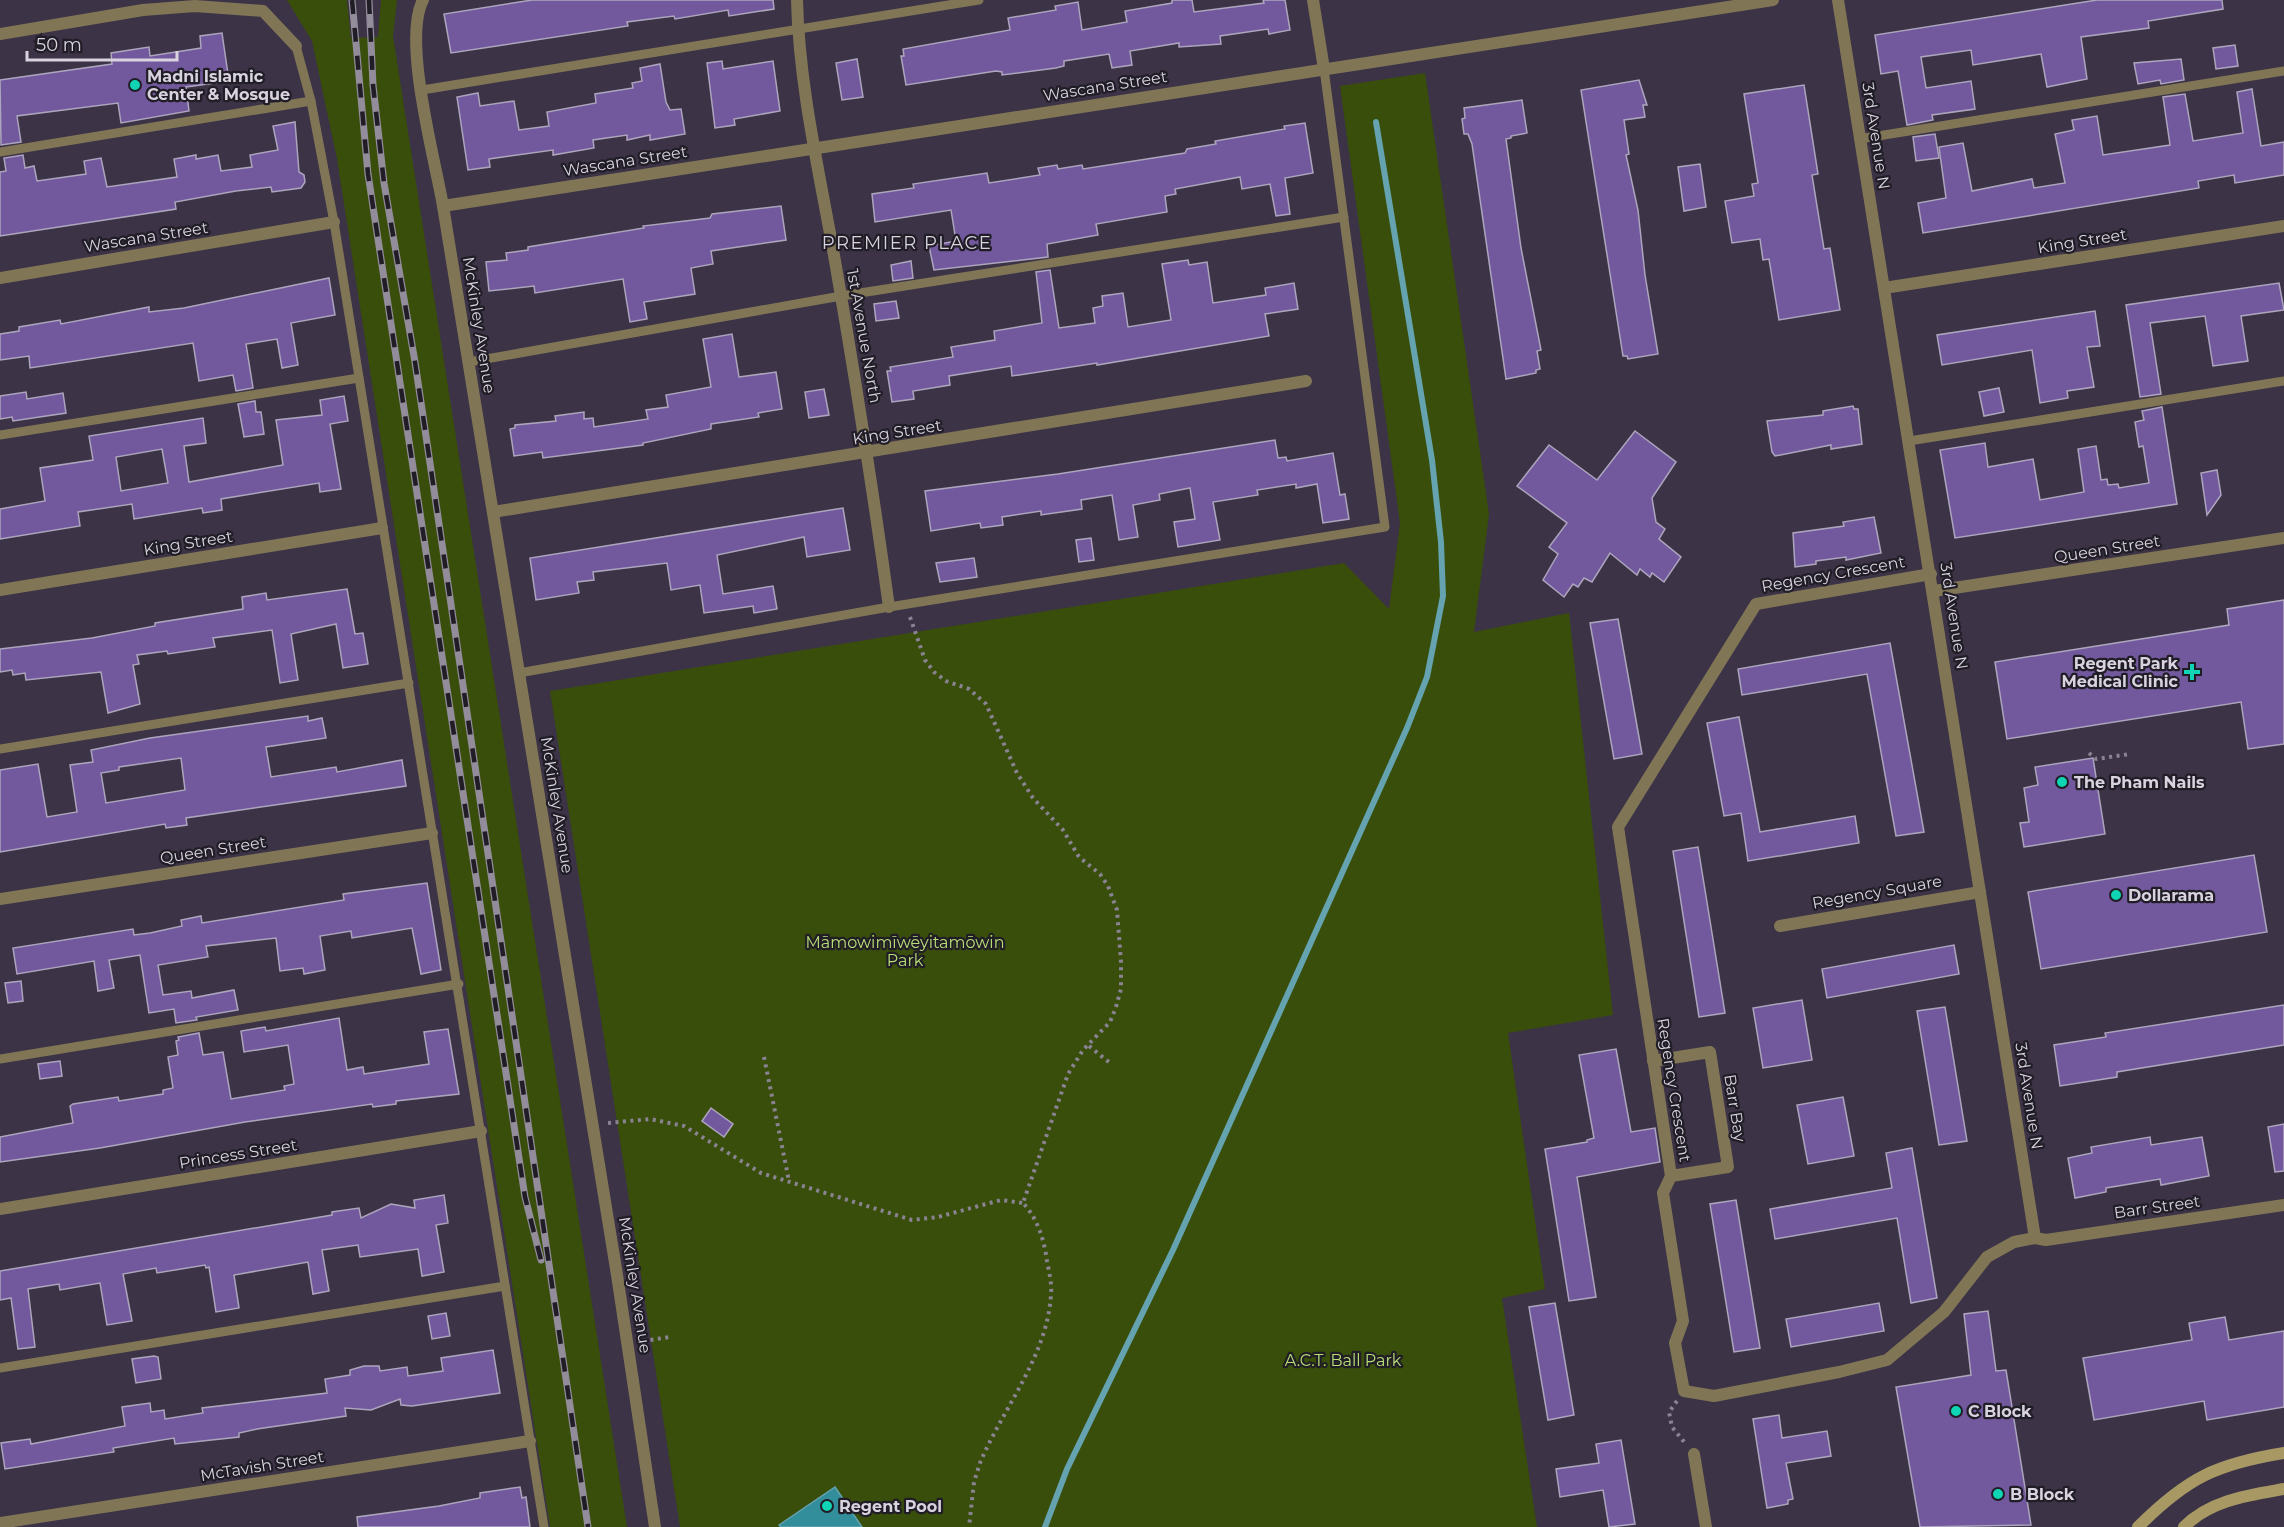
<svg xmlns="http://www.w3.org/2000/svg" width="2284" height="1527" font-family="Montserrat,sans-serif">
<style>
.green{fill:#394e0b}
.water{fill:#328e9b;stroke:#64a3af;stroke-width:1.5}
.lines{fill:none;stroke-linecap:round;stroke-linejoin:round}
.stream{stroke:#64a3af;stroke-width:6}
.building{fill:#72599d;stroke:#ada5be;stroke-width:1.5;fill-rule:evenodd}
.path{stroke:#8a8392;stroke-width:4;stroke-dasharray:3 4.5;stroke-linecap:butt}
.lane{stroke:#807656;stroke-width:9}
.street{stroke:#807656;stroke-width:12}
.secondary{stroke:#a89964;stroke-width:12}
.rail-casing{stroke:#938c9b;stroke-width:7}
.rail{stroke:#211d26;stroke-width:4.5;stroke-dasharray:14;stroke-linecap:butt}
.poi-dot{fill:#0fd5b4;stroke:#211d26;stroke-width:2}
.labels{text-anchor:middle;dominant-baseline:central;stroke-width:4.5;stroke-linejoin:round;paint-order:stroke}
.poi-label{font-size:16px;font-weight:bold;fill:#d8d3df;stroke:#211d26;text-anchor:start}
.street-label{font-size:16px;fill:#d8d3df;stroke:#211d26}
.park-label{font-size:16px;fill:#b8df78;stroke:#211d26}
.neighbourhood-label{font-size:18px;letter-spacing:1.5px;fill:#d8d3df;stroke:#211d26}
</style>
<rect width="100%" height="100%" fill="#3c3346"/>
<g class="green">
<polygon points="287,0 347,0 351,38 378,37 381,0 397,0 393,36 627,1527 550,1527 337,159 312,41"/>
<polygon points="1425,73 1489,514 1474,632 1569,613 1613,1015 1508,1033 1545,1289 1502,1298 1537,1527 680,1527 550,691 1344,563 1389,609 1400,523 1340,86"/>
</g>
<polygon class="water" points="835,1487 862,1527 781,1527 779,1525"/>
<g class="lines">
<polyline class="stream" points="1045,1527 1067,1469 1173,1250 1407,728 1427,677 1443,596 1441,542 1432,460 1376,122"/>
</g>
<g class="building">
<polygon points="532,0 773,0 774,9 729,16 728,10 675,19 674,16 627,22 628,26 451,53 444,14"/>
<polygon points="1172,0 1192,0 1194,12 1264,3 1263,0 1285,0 1290,30 1269,34 1268,29 1220,36 1221,44 1179,47 1179,43 1130,51 1132,65 1112,68 1109,54 1064,61 1064,66 1056,68 1002,75 1002,72 996,71 906,85 901,56 904,56 903,49 1010,30 1008,18 1056,10 1055,6 1078,2 1082,30 1127,22 1125,11 1172,3"/>
<polygon points="2097,0 2222,0 2223,9 2148,21 2149,28 2081,37 2087,79 2047,87 2041,54 1973,65 1971,50 1921,57 1926,88 1971,81 1975,109 1932,115 1933,120 1907,125 1898,71 1881,74 1875,35"/>
<polygon points="222,33 229,81 186,87 189,111 121,123 118,103 17,116 21,142 1,145 0,80 112,64 111,53 149,47 150,56 201,48 200,36"/>
<polygon points="2235,45 2238,66 2216,69 2213,48"/>
<polygon points="857,59 863,97 842,100 836,63"/>
<polygon points="2181,59 2184,80 2161,84 2160,80 2138,84 2134,63"/>
<polygon points="722,61 723,69 773,61 780,111 734,119 735,125 715,128 707,63"/>
<polygon points="660,64 666,102 670,110 681,109 685,134 650,140 650,135 627,140 627,135 593,140 594,148 553,155 553,150 489,159 490,167 468,170 457,97 478,93 480,106 514,101 519,130 549,126 547,112 596,103 595,94 633,88 632,83 642,81 640,68"/>
<polygon points="1639,80 1647,105 1643,105 1645,117 1624,120 1629,154 1626,155 1638,210 1645,275 1658,354 1628,359 1627,356 1623,356 1581,90"/>
<polygon points="1804,85 1818,174 1812,175 1824,249 1830,248 1840,310 1779,320 1769,259 1763,260 1760,239 1732,243 1725,201 1754,196 1752,184 1758,183 1744,94"/>
<polygon points="2252,89 2261,146 2284,142 2284,175 2235,183 2234,175 2198,181 2199,188 1923,233 1918,203 1946,198 1939,147 1963,143 1972,191 2032,179 2034,188 2065,183 2055,134 2074,130 2072,120 2097,116 2103,155 2170,145 2163,97 2185,94 2193,141 2243,133 2237,92"/>
<polygon points="1522,100 1527,133 1511,136 1511,138 1506,139 1521,248 1541,350 1537,351 1540,369 1536,370 1536,373 1506,379 1472,144 1468,134 1464,134 1462,119 1465,118 1464,108"/>
<polygon points="295,122 299,172 304,175 305,182 301,188 272,192 271,187 236,191 175,202 176,209 0,236 0,172 6,171 4,158 23,155 25,168 34,166 37,181 86,174 84,161 101,158 107,187 177,177 174,159 196,155 196,159 218,155 221,171 252,167 250,155 278,150 273,126"/>
<polygon points="1305,123 1313,173 1285,178 1290,214 1276,216 1270,184 1242,189 1240,177 1175,189 1176,194 1165,196 1167,212 1096,224 1098,235 1047,244 1048,257 934,270 929,246 956,241 951,210 875,222 872,194 914,188 913,184 987,173 989,183 1040,175 1038,168 1057,165 1058,169 1082,165 1083,169 1185,153 1187,149 1216,144 1215,141 1285,129 1284,126"/>
<polygon points="1935,134 1939,158 1916,161 1913,137"/>
<polygon points="1700,164 1706,207 1684,211 1678,167"/>
<polygon points="781,206 786,240 711,251 713,264 691,268 695,294 644,302 647,319 630,322 623,279 535,293 534,286 489,291 486,262 507,260 506,253 528,250 528,247 644,228 643,226 710,218 712,214"/>
<polygon points="1188,260 1189,265 1207,262 1213,303 1266,295 1265,288 1294,283 1298,309 1265,314 1269,336 1097,365 1097,363 1012,376 1011,366 949,376 950,385 913,391 914,399 892,402 887,371 891,371 890,367 953,357 951,347 995,340 994,331 1042,323 1036,272 1050,270 1059,328 1095,323 1093,308 1103,306 1102,296 1123,293 1128,327 1171,320 1162,264"/>
<polygon points="911,261 913,278 893,281 891,265"/>
<polygon points="329,278 335,315 291,323 298,365 282,368 277,339 246,344 253,388 236,391 233,375 199,381 193,343 30,368 29,356 0,360 0,334 19,331 19,327 60,320 61,324 149,307 149,312 184,308"/>
<polygon points="2279,283 2284,310 2241,316 2248,361 2213,366 2205,316 2150,323 2161,394 2140,397 2126,305"/>
<polygon points="896,301 899,318 876,321 874,304"/>
<polygon points="2095,311 2100,346 2087,347 2094,387 2067,391 2068,398 2040,403 2032,350 1942,365 1937,335"/>
<polygon points="732,334 739,377 776,372 782,409 758,413 759,417 711,424 711,429 643,443 643,445 543,458 542,452 514,456 510,429 515,428 515,425 556,421 555,416 584,412 584,419 593,418 594,427 648,419 646,410 668,407 666,395 711,387 703,339"/>
<polygon points="1999,388 2004,412 1984,416 1979,392"/>
<polygon points="824,389 829,415 809,418 805,392"/>
<polygon points="26,392 27,399 63,393 66,413 13,421 12,417 0,419 0,396"/>
<path d="M344,396L348,421L330,424L341,489L320,492L319,483L221,499L222,510L203,513L202,508L134,519L132,504L78,512L80,526L0,539V509L45,501L40,468L93,460L89,436L203,418L206,443L184,446L189,482L283,465L276,420L322,415L320,400ZM162,449L168,483L121,491L116,457Z"/>
<polygon points="255,401 256,412 261,412 264,434 244,437 238,404"/>
<polygon points="1853,406 1854,409 1858,409 1862,444 1831,449 1831,445 1775,456 1772,452 1767,421 1823,415 1823,411"/>
<polygon points="2162,407 2177,504 1955,538 1940,450 1985,443 1988,467 2033,459 2040,500 2084,492 2078,449 2096,446 2101,480 2107,479 2108,485 2118,484 2119,488 2149,483 2143,446 2139,447 2135,422 2144,420 2142,411"/>
<polygon points="1635,431 1676,462 1652,498 1656,522 1665,529 1659,539 1681,557 1664,582 1652,573 1650,577 1640,569 1637,575 1610,553 1592,582 1584,578 1578,587 1573,584 1564,597 1543,580 1558,554 1549,547 1567,523 1517,486 1549,445 1597,480"/>
<polygon points="1275,440 1278,458 1286,457 1287,461 1333,453 1340,495 1345,494 1349,519 1323,523 1317,484 1296,488 1296,484 1257,490 1258,495 1213,502 1220,540 1178,547 1174,522 1195,519 1190,488 1159,494 1160,500 1133,505 1138,537 1119,540 1112,495 1081,500 1082,509 1041,515 1041,511 1002,517 1003,525 981,528 980,523 931,531 925,491 1058,474"/>
<polygon points="2217,470 2221,495 2207,515 2201,473"/>
<polygon points="843,508 850,550 807,557 804,537 717,555 723,594 773,586 777,609 754,613 753,606 704,613 700,585 671,590 667,563 593,572 594,580 577,582 579,593 536,600 530,558"/>
<polygon points="1874,517 1881,553 1846,560 1846,557 1816,561 1816,564 1795,567 1793,533 1844,526 1843,522"/>
<polygon points="1091,538 1094,560 1079,562 1076,540"/>
<polygon points="974,558 977,577 940,582 936,563"/>
<polygon points="347,589 355,634 363,633 368,664 343,668 336,624 291,634 298,680 280,683 272,630 213,638 215,647 168,654 167,651 137,655 139,664 133,665 140,704 108,713 101,672 26,680 25,673 13,675 12,670 0,672 0,649 92,638 155,626 155,623 243,609 242,597 266,593 267,600"/>
<polygon points="2284,600 2284,744 2248,749 2241,702 2007,739 1995,662 2229,625 2227,609"/>
<polygon points="1618,619 1642,754 1614,759 1590,623"/>
<polygon points="1890,643 1924,832 1896,836 1867,674 1742,695 1738,669"/>
<path d="M308,716V721L322,718L326,738L266,747L271,777L336,767L337,772L402,760L406,786L186,818L187,825L166,828L165,824L0,852V770L38,764L47,817L77,812L70,765L93,762L91,750L150,738ZM181,758L185,790L106,803L101,773L119,770V767Z"/>
<polygon points="1739,717 1760,832 1855,816 1859,843 1748,861 1741,813 1724,816 1707,723"/>
<polygon points="2093,758 2105,834 2024,847 2020,823 2029,822 2024,788 2038,785 2035,767"/>
<polygon points="1698,847 1725,1013 1699,1017 1673,851"/>
<polygon points="2254,855 2267,932 2041,969 2028,892"/>
<polygon points="427,883 441,970 421,974 412,928 352,938 351,931 320,936 325,970 304,974 303,968 280,971 276,938 206,946 208,957 158,965 163,995 191,991 192,998 234,990 238,1010 196,1017 197,1020 176,1023 174,1009 149,1013 140,955 109,960 114,988 98,991 94,961 17,974 13,948 133,929 134,935 150,933 182,926 181,920 201,916 202,923 344,900 343,894"/>
<polygon points="1954,945 1959,974 1827,998 1822,969"/>
<polygon points="21,981 23,1001 8,1003 5,983"/>
<polygon points="1802,1000 1812,1060 1763,1068 1753,1008"/>
<polygon points="2284,1005 2284,1045 2117,1072 2117,1077 2060,1086 2054,1045 2106,1037 2105,1033"/>
<polygon points="1945,1007 1967,1141 1939,1145 1917,1011"/>
<polygon points="339,1018 347,1070 363,1067 364,1074 429,1064 424,1032 448,1029 459,1094 396,1101 396,1104 373,1107 372,1104 245,1122 100,1148 0,1162 0,1137 73,1123 70,1106 73,1104 118,1097 119,1101 163,1094 163,1090 173,1088 168,1057 178,1055 176,1041 179,1040 178,1037 199,1033 203,1055 223,1052 231,1099 285,1090 284,1086 294,1084 288,1045 244,1052 241,1031 265,1027 266,1031"/>
<polygon points="1616,1049 1631,1132 1655,1128 1660,1162 1577,1177 1596,1297 1569,1301 1545,1149 1587,1142 1587,1140 1594,1138 1579,1055"/>
<polygon points="60,1061 62,1076 40,1079 38,1064"/>
<polygon points="1843,1097 1854,1156 1808,1164 1797,1105"/>
<polygon points="711,1108 733,1124 724,1137 702,1121"/>
<polygon points="2284,1124 2284,1171 2275,1172 2268,1127"/>
<polygon points="2150,1137 2151,1145 2202,1137 2209,1176 2161,1185 2160,1179 2106,1188 2106,1192 2075,1198 2068,1158 2092,1153 2091,1147"/>
<polygon points="1912,1148 1937,1298 1911,1303 1897,1218 1775,1239 1770,1209 1892,1188 1886,1153"/>
<polygon points="444,1195 448,1223 436,1225 444,1272 422,1276 418,1249 360,1257 358,1245 322,1250 329,1291 313,1294 308,1262 234,1275 239,1308 216,1312 209,1267 206,1268 205,1265 157,1273 156,1268 123,1274 132,1321 107,1325 100,1283 60,1290 59,1284 28,1289 35,1347 18,1349 11,1298 0,1300 0,1271 332,1215 332,1212 359,1208 361,1218 391,1204 415,1208 414,1200"/>
<polygon points="1736,1200 1760,1348 1734,1352 1710,1204"/>
<polygon points="1555,1303 1574,1415 1548,1420 1529,1307"/>
<polygon points="1879,1303 1884,1331 1791,1347 1786,1319"/>
<polygon points="1988,1311 1996,1371 2006,1370 2031,1525 1920,1527 1896,1387 1971,1375 1964,1314"/>
<polygon points="446,1313 450,1336 432,1339 428,1316"/>
<polygon points="2225,1317 2229,1340 2284,1331 2284,1407 2207,1420 2204,1401 2094,1420 2083,1358 2192,1340 2189,1323"/>
<polygon points="493,1350 500,1393 412,1406 401,1405 400,1399 371,1410 345,1408 346,1416 257,1429 239,1433 239,1437 175,1444 174,1438 113,1448 114,1452 5,1469 1,1443 30,1439 31,1444 125,1426 122,1407 150,1403 151,1412 164,1410 165,1419 203,1413 202,1408 327,1393 325,1379 350,1375 350,1370 364,1366 379,1366 380,1371 407,1367 408,1376 443,1371 441,1358"/>
<polygon points="154,1356 158,1357 161,1379 136,1383 132,1359"/>
<polygon points="1779,1415 1782,1438 1827,1431 1831,1456 1786,1463 1793,1499 1788,1500 1788,1504 1767,1508 1753,1419"/>
<polygon points="1621,1440 1635,1524 1609,1527 1603,1490 1560,1497 1556,1469 1599,1463 1596,1444"/>
<polygon points="520,1487 522,1498 526,1497 530,1527 358,1527 357,1517 439,1506 480,1498 480,1493"/>
</g>
<g class="lines">
<g class="path">
<path d="M910,617L925,660L934,672L946,681L969,689L986,704L1017,773L1033,798L1063,830L1079,857L1100,874L1108,886L1117,910L1121,962V989L1116,1007L1110,1022L1083,1050L1068,1074L1023,1203C1038,1219 1044,1240 1047,1261C1049,1272 1052,1283 1051,1294C1048,1355 1003,1408 980,1463L974,1482L969,1527"/>
<polyline points="2089,753 2096,759 2130,754"/>
<polyline points="1089,1046 1110,1063"/>
<polyline points="764,1057 789,1181"/>
<polyline points="608,1123 650,1119 684,1126 761,1173 912,1220 938,1217 1001,1200 1023,1203"/>
<polyline points="643,1341 670,1337"/>
<polyline points="1677,1401 1669,1412 1672,1427 1685,1443"/>
</g>
<g class="lane">
<polyline points="296,46 311,101 334,222 544,1527"/>
<polyline points="422,90 979,0"/>
<polyline points="1859,139 2284,71"/>
<polyline points="0,152 311,101"/>
<polyline points="469,362 841,296 1344,217"/>
<polyline points="0,435 359,378"/>
<polyline points="1909,441 2284,381"/>
<polyline points="519,673 889,607 1385,527 1324,69"/>
<polyline points="0,749 409,683"/>
<polyline points="0,1059 459,984"/>
<polyline points="0,1368 505,1286"/>
</g>
<g class="street">
<path d="M423,0C402,40 435,159 443,206L617,1275L655,1527"/>
<path d="M797,0C799,87 820,175 835,261C855,376 873,491 889,607"/>
<polyline points="1313,0 1324,69"/>
<polyline points="1838,0 2035,1238"/>
<polyline points="0,34 143,10 195,6 263,11 296,46"/>
<polyline points="443,206 1773,0"/>
<polyline points="0,278 334,222"/>
<polyline points="1884,288 2284,226"/>
<polyline points="493,512 1306,381"/>
<polyline points="1931,574 1756,604 1618,827 1671,1176 1663,1193 1683,1321 1675,1343 1684,1391 1714,1396 1839,1372 1887,1360 1944,1312 1987,1257 2014,1242 2035,1238 2046,1240 2284,1205"/>
<polyline points="0,590 382,528"/>
<polyline points="1934,591 2284,538"/>
<polyline points="0,899 432,833"/>
<polyline points="1780,926 1980,892"/>
<polyline points="1653,1061 1710,1052 1728,1167 1671,1176"/>
<polyline points="0,1209 481,1131"/>
<polyline points="1694,1454 1706,1527"/>
<polyline points="0,1523 530,1441"/>
</g>
<g class="secondary">
<path d="M2138,1527C2187,1478 2216,1464 2284,1453"/>
<path d="M2184,1527C2210,1500 2250,1495 2284,1489"/>
</g>
<defs>
<g id="rail">
<polyline points="352,0 368,174 525,1197 541,1260"/>
<polyline points="369,0 373,85 384,183 415,362 588,1527"/>
</g>
</defs>
<use href="#rail" class="rail-casing"/>
<use href="#rail" class="rail"/>
</g>
<g class="poi-dot">
<circle cx="135" cy="85" r="6"/>
<path d="M2189 663h6v6h6v6h-6v6h-6v-6h-6v-6h6z"/>
<circle cx="2062" cy="782" r="6"/>
<circle cx="2116" cy="895" r="6"/>
<circle cx="1956" cy="1411" r="6"/>
<circle cx="1998" cy="1494" r="6"/>
<circle cx="827" cy="1506" r="6"/>
</g>
<g class="labels">
<g class="poi-label">
<text x="147" y="76">Madni Islamic<tspan x="147" dy="18">Center &amp; Mosque</tspan></text>
<text x="2178" y="663" text-anchor="end">Regent Park<tspan x="2178" dy="18">Medical Clinic</tspan></text>
<text x="2074" y="782">The Pham Nails</text>
<text x="2128" y="895">Dollarama</text>
<text x="1968" y="1411">C Block</text>
<text x="2010" y="1494">B Block</text>
<text x="839" y="1506">Regent Pool</text>
</g>
<g class="street-label">
<text transform="translate(1105 86) rotate(-9)">Wascana Street</text>
<text transform="translate(1876 136) rotate(81)">3rd Avenue N</text>
<text transform="translate(625 161) rotate(-9)">Wascana Street</text>
<text transform="translate(146 237) rotate(-9)">Wascana Street</text>
<text transform="translate(2082 241) rotate(-9)">King Street</text>
<text transform="translate(479 325) rotate(81)">McKinley Avenue</text>
<text transform="translate(864 336) rotate(80)">1st Avenue North</text>
<text transform="translate(897 432) rotate(-9)">King Street</text>
<text transform="translate(188 543) rotate(-9)">King Street</text>
<text transform="translate(2107 549) rotate(-9)">Queen Street</text>
<text transform="translate(1833 574) rotate(-10)">Regency Crescent</text>
<text transform="translate(1954 616) rotate(81)">3rd Avenue N</text>
<text transform="translate(557 805) rotate(81)">McKinley Avenue</text>
<text transform="translate(213 850) rotate(-9)">Queen Street</text>
<text transform="translate(1877 892) rotate(-10)">Regency Square</text>
<text transform="translate(1674 1090) rotate(81)">Regency Crescent</text>
<text transform="translate(2029 1096) rotate(81)">3rd Avenue N</text>
<text transform="translate(1735 1108) rotate(81)">Barr Bay</text>
<text transform="translate(238 1154) rotate(-9)">Princess Street</text>
<text transform="translate(2157 1207) rotate(-8)">Barr Street</text>
<text transform="translate(635 1285) rotate(81)">McKinley Avenue</text>
<text transform="translate(262 1466) rotate(-9)">McTavish Street</text>
</g>
<g class="park-label">
<text x="905" y="942">Māmowimīwēyitamōwin<tspan x="905" dy="18">Park</tspan></text>
<text x="1343" y="1360">A.C.T. Ball Park</text>
</g>
<g class="neighbourhood-label">
<text x="907" y="243">PREMIER PLACE</text>
</g>
</g>
<path d="M27 51v9h150v-9" fill="none" stroke="#d8d3df" stroke-width="3"/>
<text x="36" y="51" font-size="18" fill="#d8d3df" stroke="#211d26" stroke-width="4.5" paint-order="stroke">50 m</text>
</svg>
